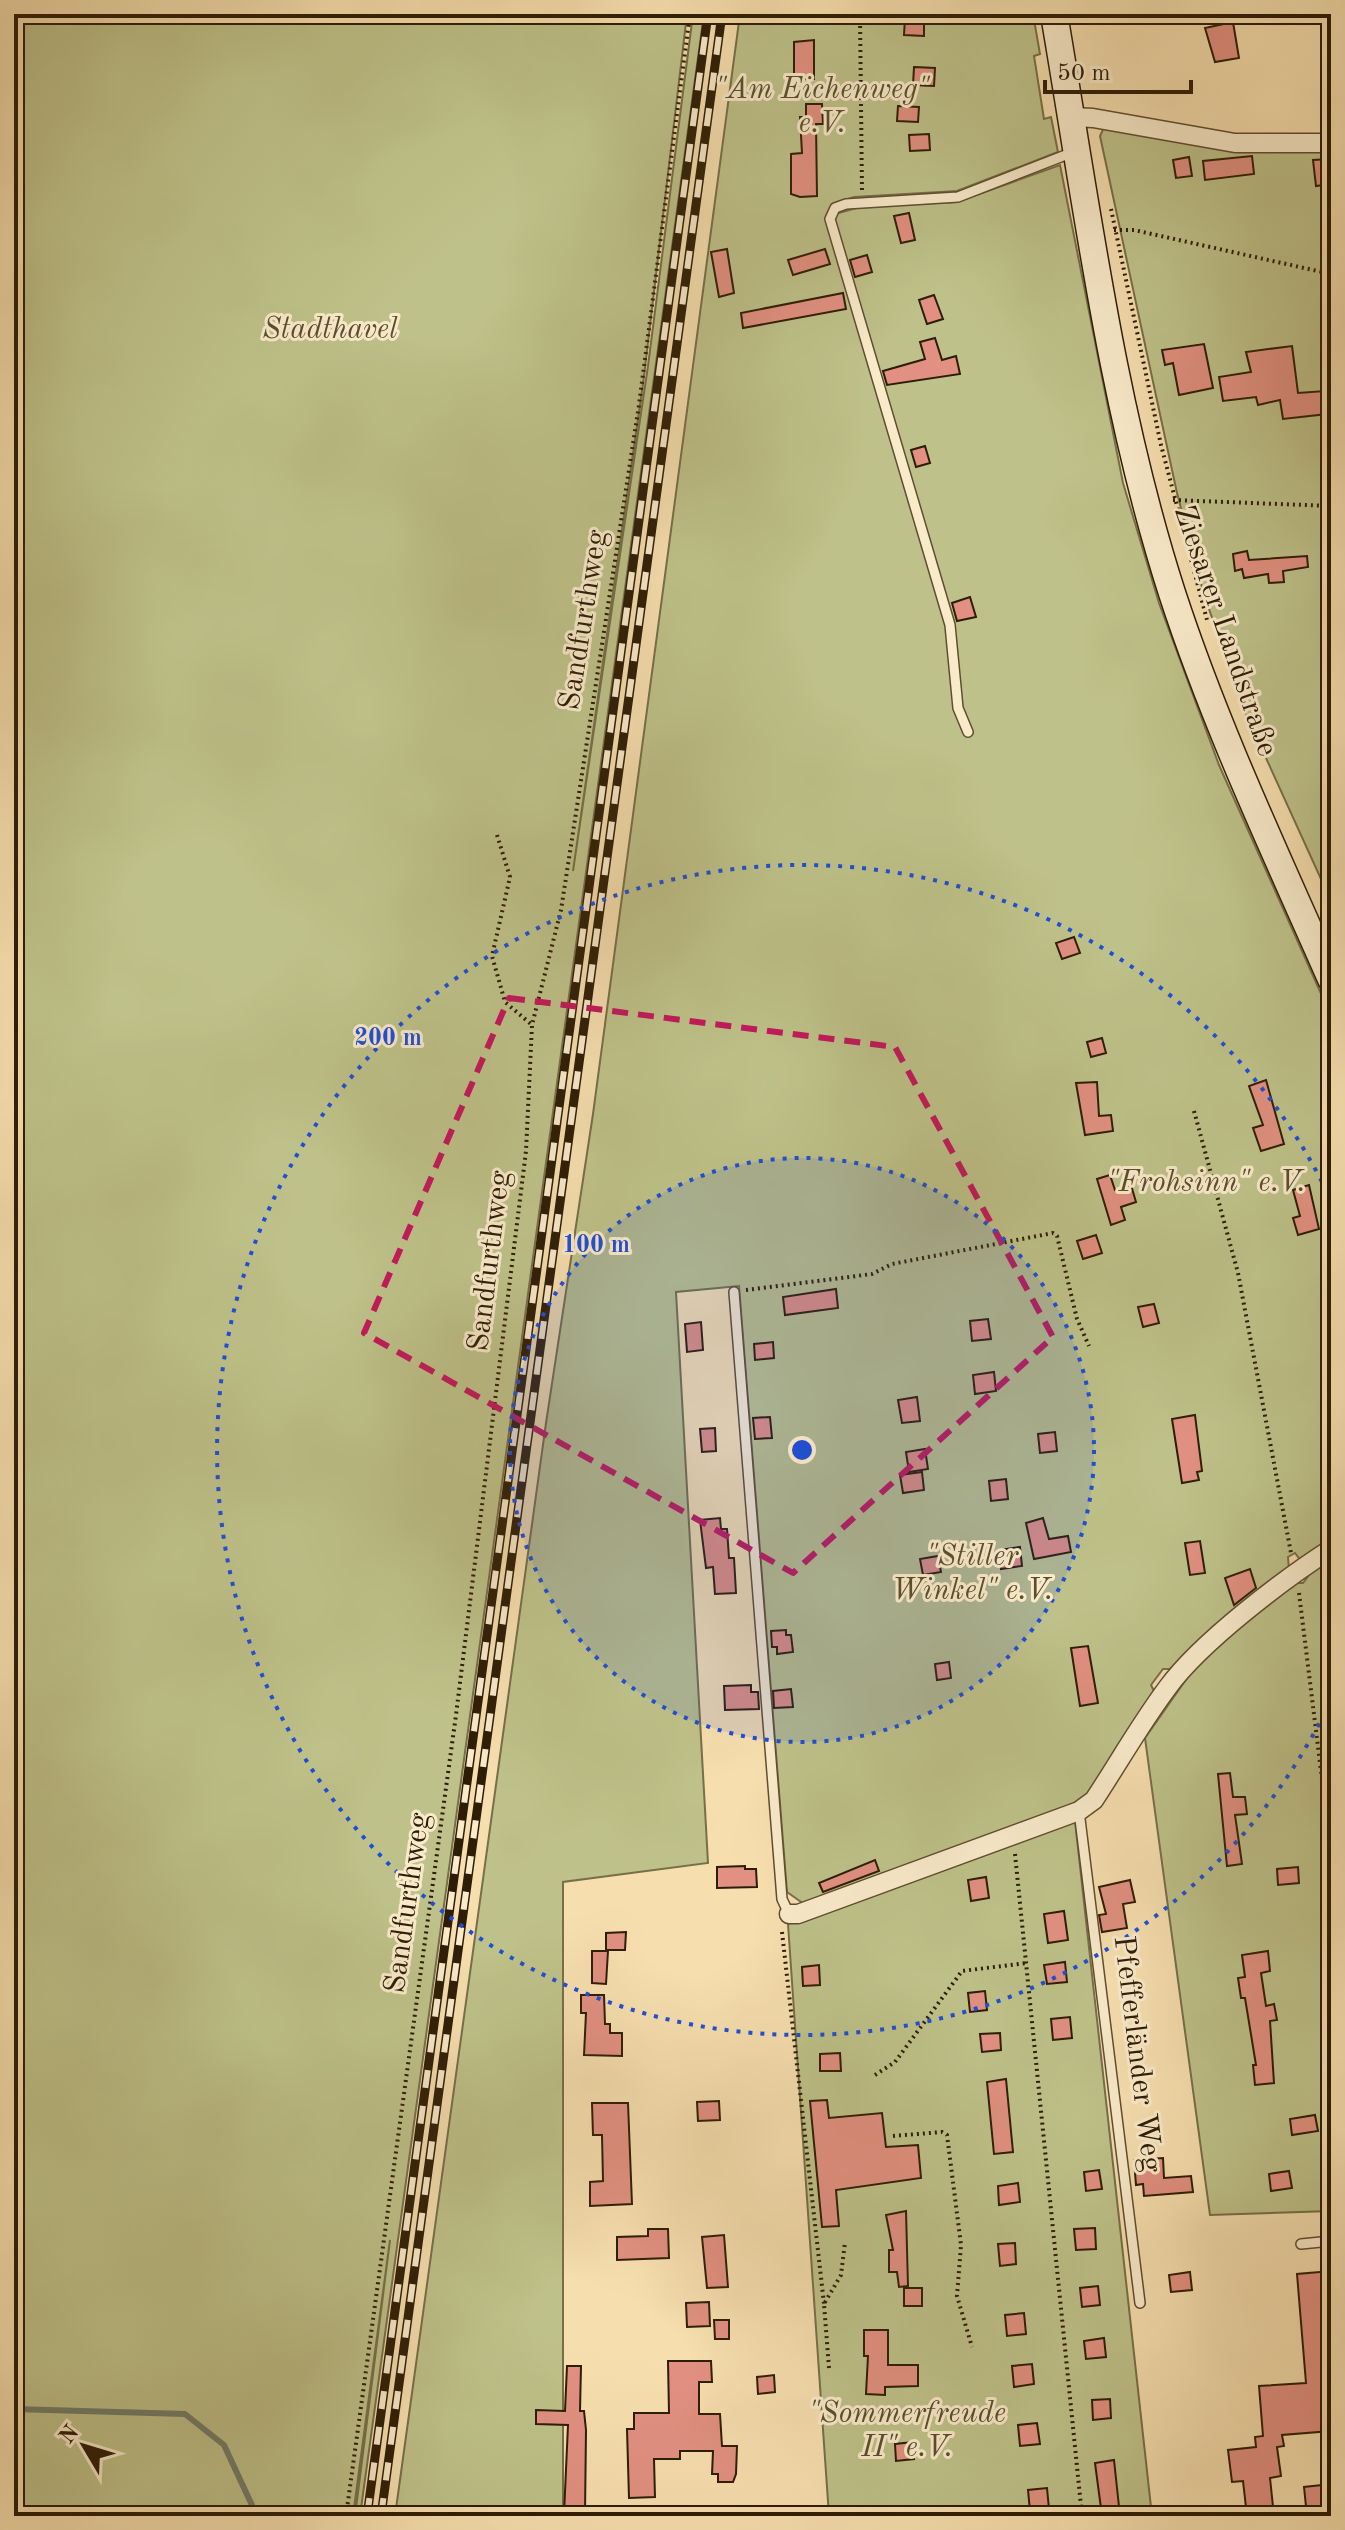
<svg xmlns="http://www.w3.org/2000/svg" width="1345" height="2530" font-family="'Old Standard TT',serif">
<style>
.green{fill:#bec189;stroke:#766f48;stroke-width:2}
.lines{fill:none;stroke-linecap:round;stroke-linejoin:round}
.stream{stroke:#717c6a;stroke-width:6}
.building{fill:#e19081;stroke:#2e1d06;stroke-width:2}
.lane-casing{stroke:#604d30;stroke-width:12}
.street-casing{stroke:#604d30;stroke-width:21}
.secondary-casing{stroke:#2e1d06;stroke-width:29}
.path{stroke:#2e1d06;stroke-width:4;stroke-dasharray:2 4;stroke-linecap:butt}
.lane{stroke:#f9eaca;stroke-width:9}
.street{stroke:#f9eaca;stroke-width:18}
.secondary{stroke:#f9eaca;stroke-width:26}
.rail-casing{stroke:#2e1d06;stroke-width:9}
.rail{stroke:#f9eaca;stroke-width:6;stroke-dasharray:18;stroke-linecap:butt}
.marked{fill:none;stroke:#c2185b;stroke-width:6;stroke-dasharray:16 10;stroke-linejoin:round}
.ring{fill:none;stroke:#1d4ed8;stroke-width:4;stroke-dasharray:4 8}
.labels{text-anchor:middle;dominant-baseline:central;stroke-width:6;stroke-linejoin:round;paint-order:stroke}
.park-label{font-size:30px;font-style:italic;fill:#594e2d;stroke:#f9eaca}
.street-label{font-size:30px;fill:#2e1d06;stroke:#f9eaca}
.centre{fill:#1d4ed8;stroke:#f9eaca;stroke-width:4}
.ring-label{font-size:24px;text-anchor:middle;font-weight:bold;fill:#1d4ed8;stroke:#f9eaca;stroke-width:6;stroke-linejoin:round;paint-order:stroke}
</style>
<rect width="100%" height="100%" fill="#f6deae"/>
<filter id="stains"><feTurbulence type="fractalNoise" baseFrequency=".0025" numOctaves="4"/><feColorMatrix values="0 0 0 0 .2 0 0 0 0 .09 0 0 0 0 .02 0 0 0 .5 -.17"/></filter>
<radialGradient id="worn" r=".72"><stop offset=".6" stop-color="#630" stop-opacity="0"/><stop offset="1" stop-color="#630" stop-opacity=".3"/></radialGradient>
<g class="green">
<polygon points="14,14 687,14 643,384 573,871 648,366 693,14 704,14 360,2516 355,2516 390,2240 353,2516 14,2516"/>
<polygon points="740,14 1033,14 1040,54 1034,56 1044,119 1051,117 1058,152 957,191 854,197 832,204 835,214 860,207 957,202 1060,165 1123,483 1159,603 1219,765 1331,1016 1331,1542 1301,1561 1295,1553 1288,1557 1289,1570 1170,1669 1163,1669 1151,1685 1154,1691 1086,1799 804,1904 787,1892 739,1286 676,1292 708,1863 563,1882 563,2516 395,2516 546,1423 593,1114"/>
<polygon points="1104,127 1331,146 1331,901 1246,714 1204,595 1177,493 1100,136"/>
<polygon points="1331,1557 1331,2211 1210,2215 1145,1738 1197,1664 1290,1583 1303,1583 1315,1567"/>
<polygon points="1075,1821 1152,2516 829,2516 788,1924"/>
</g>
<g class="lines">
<polyline class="stream" points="14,2409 185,2414 224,2445 257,2516"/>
</g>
<g class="building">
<polygon points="905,18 924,19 924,36 904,35"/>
<polygon points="1233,22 1239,58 1215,62 1205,28"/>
<polygon points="814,40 814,79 794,79 794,42"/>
<polygon points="914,67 935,68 934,86 913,85"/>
<polygon points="806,104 822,104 823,124 816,124 817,196 800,197 791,194 791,154 802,153 800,117 806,117"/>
<polygon points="898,106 919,107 918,122 897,121"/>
<polygon points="929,134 930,150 910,151 909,135"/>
<polygon points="1252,156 1254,174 1205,180 1203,161"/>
<polygon points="1189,157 1192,176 1176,178 1173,160"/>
<polygon points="1330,159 1331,184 1316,186 1313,160"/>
<polygon points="909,213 915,240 901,243 894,216"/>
<polygon points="727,249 734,293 719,297 711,252"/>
<polygon points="825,249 830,264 793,275 788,260"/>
<polygon points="867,255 872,272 855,277 850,260"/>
<polygon points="843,293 846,309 743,328 741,313"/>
<polygon points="934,295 943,319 927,324 919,300"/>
<polygon points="935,338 942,360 956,356 960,374 887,385 883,371 925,359 920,342"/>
<polygon points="1204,344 1213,388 1179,395 1173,363 1165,365 1162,350"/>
<polygon points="1292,346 1298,393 1325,391 1327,414 1283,419 1280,400 1258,405 1256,397 1223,401 1219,377 1251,372 1246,352"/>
<polygon points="925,446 930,463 916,467 911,450"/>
<polygon points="1247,551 1249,560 1307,556 1308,567 1283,571 1284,582 1269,583 1268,574 1244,578 1242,569 1235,571 1233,554"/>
<polygon points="970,597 976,617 957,621 952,603"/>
<polygon points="1074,937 1080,953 1062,959 1056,943"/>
<polygon points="1102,1038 1106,1053 1091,1057 1087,1042"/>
<polygon points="1266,1080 1284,1144 1261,1151 1253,1128 1263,1125 1249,1086"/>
<polygon points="1097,1082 1099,1116 1111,1115 1113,1131 1085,1135 1076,1083"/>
<polygon points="1110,1175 1115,1190 1131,1185 1136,1202 1121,1207 1125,1220 1111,1225 1097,1179"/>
<polygon points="1309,1185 1319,1229 1298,1235 1293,1218 1300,1216 1293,1190"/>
<polygon points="1096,1235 1102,1253 1083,1259 1077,1241"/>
<polygon points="836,1289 838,1308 785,1315 783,1297"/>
<polygon points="1154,1304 1159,1323 1143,1327 1138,1307"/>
<polygon points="988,1319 991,1339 972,1341 970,1321"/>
<polygon points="701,1322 703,1350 687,1352 685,1324"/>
<polygon points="773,1342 774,1358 755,1360 754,1344"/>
<polygon points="994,1372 996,1391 975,1394 973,1375"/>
<polygon points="917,1397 920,1421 902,1423 898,1400"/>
<polygon points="1195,1415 1202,1471 1197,1472 1199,1480 1182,1483 1172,1419"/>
<polygon points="770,1417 772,1438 755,1439 753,1418"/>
<polygon points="715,1428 716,1451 702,1452 700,1429"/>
<polygon points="1055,1432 1057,1451 1040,1453 1038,1434"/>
<polygon points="925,1449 928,1469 909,1472 906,1452"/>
<polygon points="922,1472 924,1490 903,1493 900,1475"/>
<polygon points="1006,1479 1008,1499 991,1501 989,1481"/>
<polygon points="720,1518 721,1529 727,1529 729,1558 734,1558 736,1593 715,1594 713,1567 706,1568 700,1520"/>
<polygon points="1043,1518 1049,1539 1068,1536 1071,1552 1034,1559 1026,1523"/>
<polygon points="1200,1541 1205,1573 1190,1575 1185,1543"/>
<polygon points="1020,1547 1022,1566 1001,1569 999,1550"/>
<polygon points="938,1556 941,1572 923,1575 920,1559"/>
<polygon points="1250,1569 1256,1588 1234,1605 1225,1578"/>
<polygon points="786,1630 786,1635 791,1635 793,1652 777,1654 777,1647 772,1647 771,1631"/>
<polygon points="1088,1646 1098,1703 1080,1706 1071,1648"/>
<polygon points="949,1662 951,1678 937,1680 935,1664"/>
<polygon points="751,1685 751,1692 758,1692 759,1709 725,1710 724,1686"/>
<polygon points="791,1689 793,1707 774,1708 773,1691"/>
<polygon points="1230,1773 1233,1797 1245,1797 1247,1814 1235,1815 1242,1864 1227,1866 1218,1774"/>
<polygon points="875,1860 879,1871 823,1892 819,1883"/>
<polygon points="745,1866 745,1869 756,1869 757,1887 717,1888 717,1867"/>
<polygon points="1298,1867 1299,1883 1278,1885 1277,1869"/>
<polygon points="986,1877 989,1898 971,1901 968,1880"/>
<polygon points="1130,1880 1135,1902 1123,1904 1127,1928 1102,1932 1099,1915 1106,1914 1099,1887"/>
<polygon points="1064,1911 1068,1940 1048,1943 1044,1914"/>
<polygon points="626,1932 625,1950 606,1950 606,1933"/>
<polygon points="592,1951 608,1951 606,1984 592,1983"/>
<polygon points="1268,1951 1270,1971 1261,1973 1266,2006 1274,2004 1277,2020 1270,2021 1274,2083 1255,2085 1253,2065 1256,2065 1245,1998 1241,1998 1238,1978 1245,1977 1242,1955"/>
<polygon points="1065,1962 1067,1982 1047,1984 1044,1965"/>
<polygon points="819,1965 820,1985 803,1986 802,1967"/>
<polygon points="985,1991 987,2010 970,2012 968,1993"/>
<polygon points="581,1995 604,1995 605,2024 610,2024 610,2033 622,2033 622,2056 584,2055 586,2013 581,2013"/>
<polygon points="1070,2017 1072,2038 1053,2040 1051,2019"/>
<polygon points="1000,2033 1001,2050 982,2052 980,2034"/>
<polygon points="840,2053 841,2071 820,2071 820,2054"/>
<polygon points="1006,2079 1013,2152 994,2154 987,2082"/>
<polygon points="827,2100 829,2118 882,2113 886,2147 918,2145 921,2178 836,2190 839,2226 822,2227 810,2101"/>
<polygon points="719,2101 720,2120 698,2121 697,2102"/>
<polygon points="592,2103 628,2103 632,2204 590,2206 590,2182 603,2181 602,2135 593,2135"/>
<polygon points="1315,2115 1318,2131 1292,2135 1290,2119"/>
<polygon points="1163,2158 1164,2178 1191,2176 1193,2192 1144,2196 1143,2184 1136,2185 1134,2160"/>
<polygon points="1099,2170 1102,2189 1086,2191 1084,2172"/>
<polygon points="1289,2171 1292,2188 1271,2191 1269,2174"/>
<polygon points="1018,2183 1020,2202 999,2205 998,2186"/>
<polygon points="906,2211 908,2286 899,2287 897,2272 889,2272 889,2250 893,2250 886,2215"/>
<polygon points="1095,2228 1096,2249 1076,2250 1074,2229"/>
<polygon points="648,2229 668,2229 669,2258 617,2260 617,2237 648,2236"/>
<polygon points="724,2235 728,2287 707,2288 702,2237"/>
<polygon points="1015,2243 1016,2264 1000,2266 998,2244"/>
<polygon points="1331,2271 1331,2431 1282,2435 1284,2446 1277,2447 1281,2476 1270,2478 1274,2516 1247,2516 1243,2481 1232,2482 1228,2450 1256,2447 1255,2437 1263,2436 1259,2386 1306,2383 1297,2274"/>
<polygon points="1190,2272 1192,2290 1171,2292 1169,2275"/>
<polygon points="1098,2286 1100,2305 1082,2307 1080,2288"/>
<rect x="904" y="2288" width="18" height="18"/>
<polygon points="709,2302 710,2326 687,2327 686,2303"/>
<polygon points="1024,2313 1026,2334 1007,2336 1005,2315"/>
<polygon points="714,2320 729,2320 729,2339 715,2339"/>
<polygon points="864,2330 888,2330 888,2365 918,2365 918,2386 885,2387 885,2395 866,2394 868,2356 864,2356"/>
<polygon points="1104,2338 1106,2357 1086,2359 1084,2341"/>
<polygon points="668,2361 711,2361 712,2382 699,2382 699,2414 720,2414 722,2446 737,2446 736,2474 733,2482 718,2482 718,2474 712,2474 713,2451 680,2451 680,2459 654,2459 655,2497 629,2498 627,2429 634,2429 634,2413 669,2413"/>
<polygon points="1032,2364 1034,2384 1014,2387 1012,2366"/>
<polygon points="567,2366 581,2366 580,2411 584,2411 586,2430 585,2514 564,2514 568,2425 536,2424 536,2410 565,2411"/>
<polygon points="774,2375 775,2392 758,2394 757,2377"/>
<polygon points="1110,2399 1111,2418 1093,2420 1092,2400"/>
<polygon points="1037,2423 1040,2444 1020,2446 1018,2425"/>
<polygon points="913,2442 914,2459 896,2461 895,2444"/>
<polygon points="1114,2460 1120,2516 1102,2516 1095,2463"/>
<polygon points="1331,2484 1331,2515 1307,2516 1304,2487"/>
<polygon points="1047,2488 1049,2509 1030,2511 1028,2490"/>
</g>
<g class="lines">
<defs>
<g id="lane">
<polyline points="968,732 958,708 950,625 830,219 835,208 846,204 958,197 1076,151"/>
<polyline points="734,1292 782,1899 789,1914"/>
<polyline points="1079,1811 1140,2303"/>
<polyline points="1301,2244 1331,2241"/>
</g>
<g id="street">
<polyline points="1072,117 1093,118 1235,143 1331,143"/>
<path d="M789,1914H798L1079,1811L1094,1800C1119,1762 1141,1723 1168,1687C1201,1642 1284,1579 1331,1549"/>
</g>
<path id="secondary" d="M1054,14C1087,207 1112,407 1172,593C1215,725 1275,852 1331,979"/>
</defs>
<use href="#lane" class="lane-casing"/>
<use href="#street" class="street-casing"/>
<use href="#secondary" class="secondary-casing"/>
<g class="path">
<polyline points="860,14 862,192"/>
<polyline points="1111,209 1161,445 1207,620"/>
<polyline points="1114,230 1134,230 1331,274"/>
<polyline points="1173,500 1331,506"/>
<polyline points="497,835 510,877 492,956 505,1002 532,1025"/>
<polyline points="1194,1111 1238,1273 1291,1553"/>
<polyline points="746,1290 872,1274 892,1264 1053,1233 1057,1236 1077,1319 1089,1346"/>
<polyline points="1299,1593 1331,1852"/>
<polyline points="1015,1854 1082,2516"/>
<polyline points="782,1932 824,2304"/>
<polyline points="875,2075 895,2062 962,1971 1026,1963"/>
<polyline points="893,2136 942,2132 947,2135 961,2245 957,2296 972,2347"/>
<polyline points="829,2368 824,2304 841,2275 845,2242"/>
<polyline points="346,2516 456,1715 526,1151 532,1025 561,910 639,405 690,14"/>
</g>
<use href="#lane" class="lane"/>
<use href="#street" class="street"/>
<use href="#secondary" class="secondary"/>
<defs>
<g id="rail">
<polyline points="367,2516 708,14"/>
<polyline points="381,2516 722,14"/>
</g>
</defs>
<use href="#rail" class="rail-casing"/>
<use href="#rail" class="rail"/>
</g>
<path class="marked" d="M509,998L895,1047L1053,1337L793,1573L364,1333Z"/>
<circle cx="802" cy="1450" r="292" fill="#1d4ed8" fill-opacity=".12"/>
<g class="ring">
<circle cx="802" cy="1450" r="292"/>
<path d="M1330 1702A585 585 0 1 1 1330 1198"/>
</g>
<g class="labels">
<g class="park-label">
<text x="822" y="90">"Am Eichenweg"<tspan x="822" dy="34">e.V.</tspan></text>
<text x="330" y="330">Stadthavel</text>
<text x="1206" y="1183">"Frohsinn" e.V.</text>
<text x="972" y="1557">"Stiller<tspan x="972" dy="34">Winkel" e.V.</tspan></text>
<text x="907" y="2414">"Sommerfreude<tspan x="907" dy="34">II" e.V.</tspan></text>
</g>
<g class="street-label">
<text transform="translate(584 620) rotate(-81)">Sandfurthweg</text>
<text transform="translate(1225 631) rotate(71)">Ziesarer Landstraße</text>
<text transform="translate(490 1261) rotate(-83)">Sandfurthweg</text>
<text transform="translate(408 1903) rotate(-82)">Sandfurthweg</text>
<text transform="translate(1137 2054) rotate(83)">Pfefferländer Weg</text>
</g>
</g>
<circle cx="802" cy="1450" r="12" class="centre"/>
<g class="ring-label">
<text x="388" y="1045">200 m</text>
<text x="596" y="1252">100 m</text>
</g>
<rect width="1345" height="2530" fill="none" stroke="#f6deae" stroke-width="48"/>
<rect x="16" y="16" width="1313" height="2498" fill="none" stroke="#2e1d06" stroke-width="4"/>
<rect x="24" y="24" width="1297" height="2482" fill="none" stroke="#2e1d06" stroke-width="2"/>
<g transform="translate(84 2446) rotate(308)" stroke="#f9eaca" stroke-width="6" paint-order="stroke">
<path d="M0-6L14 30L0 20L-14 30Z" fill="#2e1d06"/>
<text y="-12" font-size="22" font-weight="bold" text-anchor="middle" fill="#2e1d06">N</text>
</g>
<path d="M1045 80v12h146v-12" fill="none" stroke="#2e1d06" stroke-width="4"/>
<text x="1057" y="80" font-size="24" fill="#2e1d06" stroke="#f9eaca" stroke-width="6" paint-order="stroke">50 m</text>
<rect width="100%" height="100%" filter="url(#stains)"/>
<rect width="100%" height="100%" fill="url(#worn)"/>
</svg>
